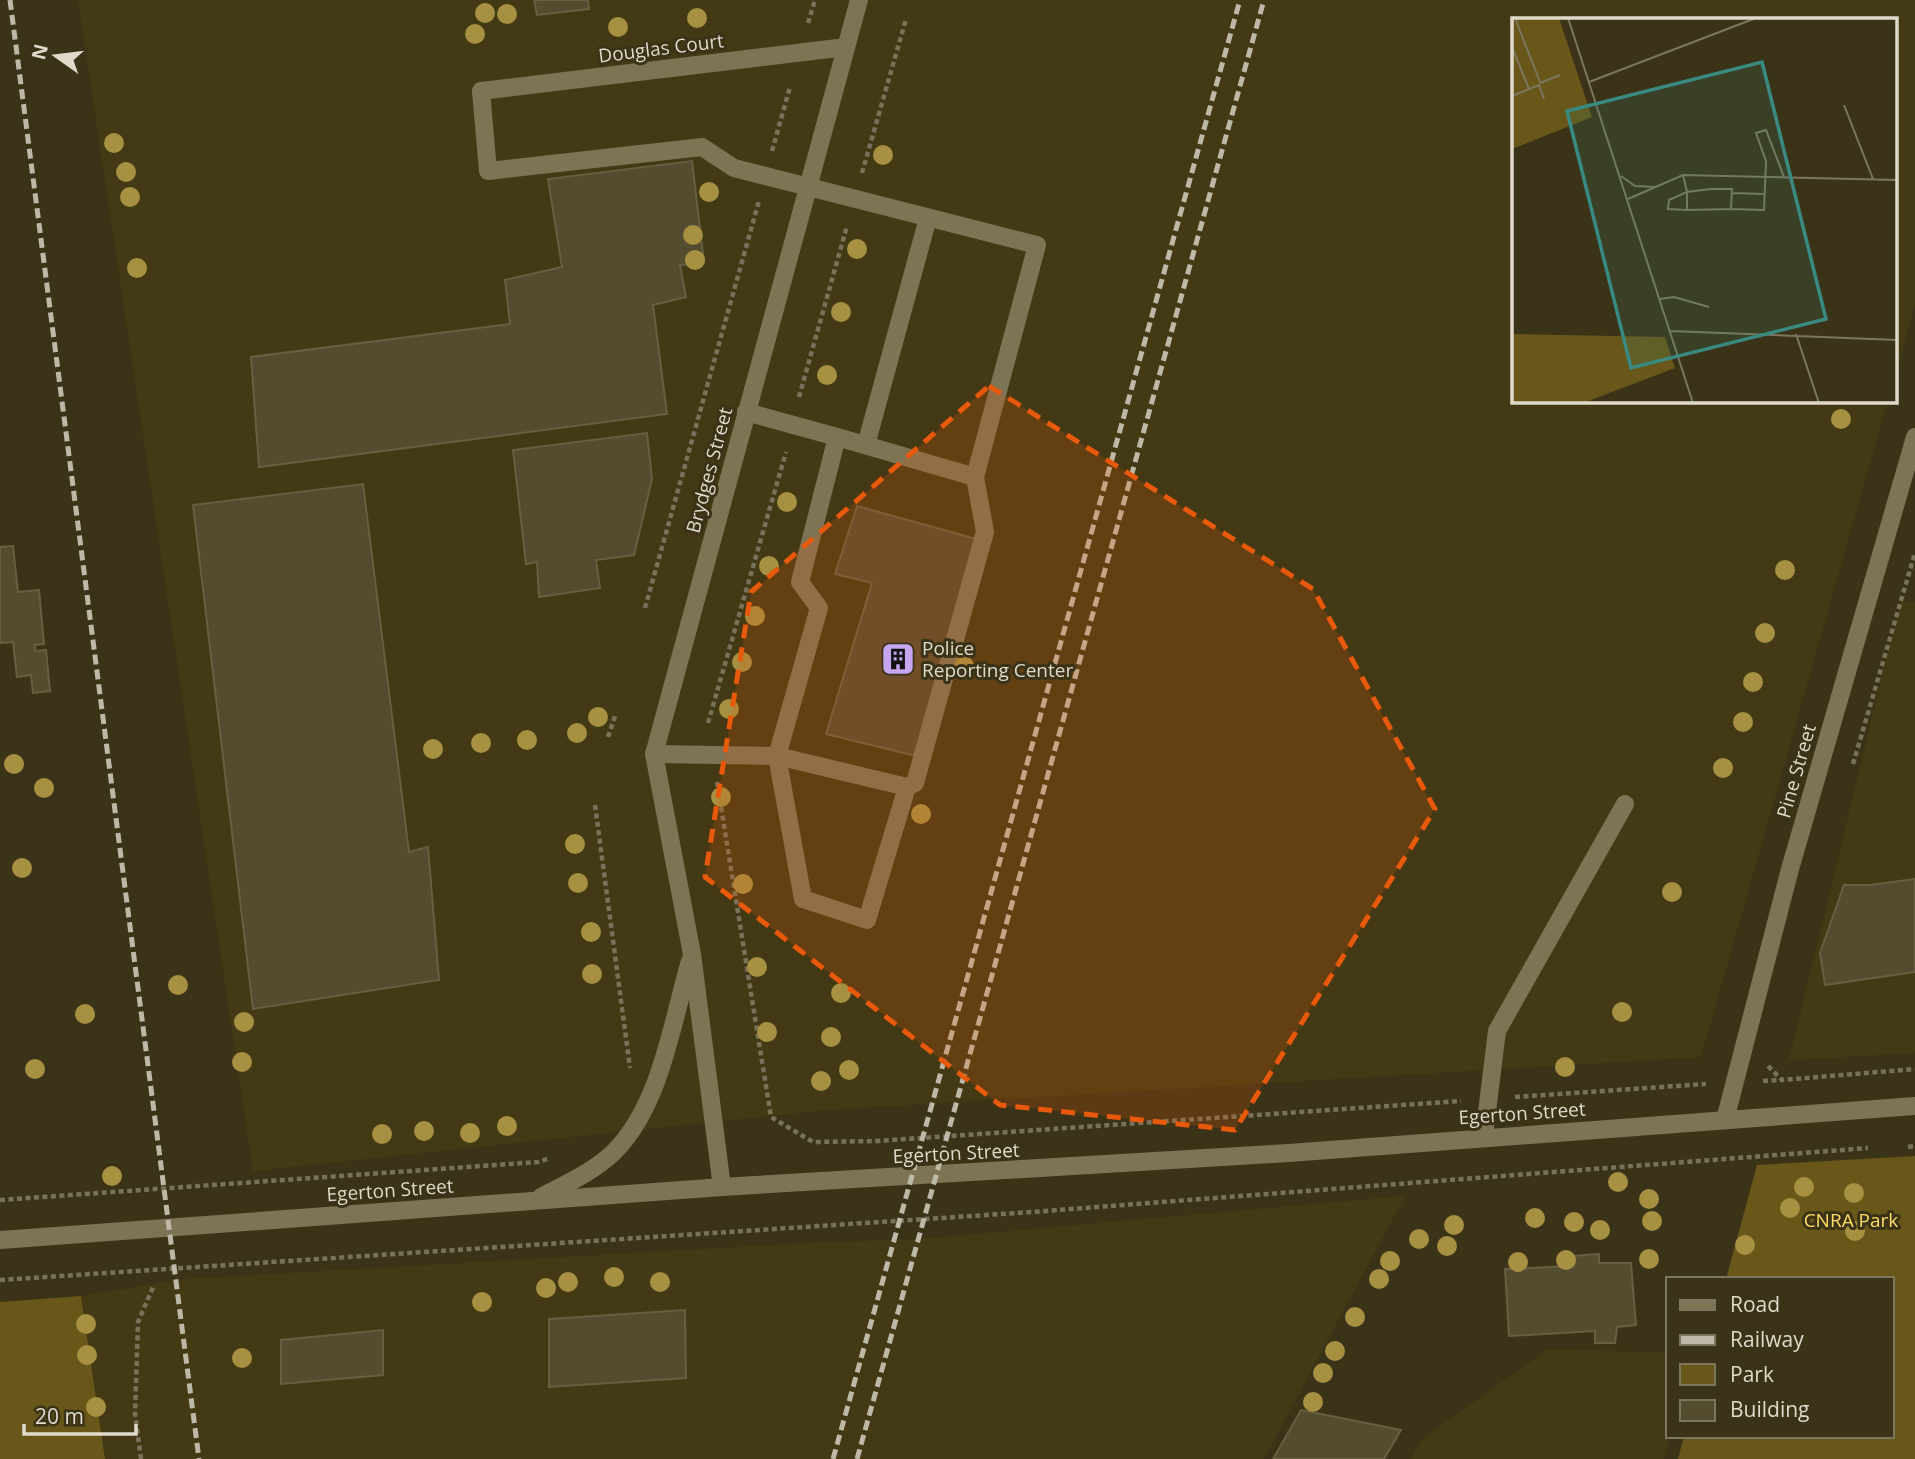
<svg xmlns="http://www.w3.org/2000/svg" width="1915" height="1459" font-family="'Open Sans',sans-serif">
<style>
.built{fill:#433915}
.green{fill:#685719}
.building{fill:#544c2f;stroke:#685f42;stroke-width:2}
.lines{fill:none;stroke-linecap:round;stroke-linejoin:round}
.path{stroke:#79725b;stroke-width:4.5;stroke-dasharray:5 3.5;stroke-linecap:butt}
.lane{stroke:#7d7456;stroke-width:18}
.street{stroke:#7d7456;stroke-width:18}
.secondary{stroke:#7d7456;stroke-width:18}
.rail{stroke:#beb8a6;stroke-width:5;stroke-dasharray:10 5;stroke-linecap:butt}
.tree{fill:#a69041}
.marked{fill:#e8590c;fill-opacity:0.2;stroke:#e8590c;stroke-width:5;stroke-dasharray:14 9;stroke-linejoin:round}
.labels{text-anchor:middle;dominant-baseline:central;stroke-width:6;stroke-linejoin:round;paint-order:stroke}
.street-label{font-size:19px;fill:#dfdaca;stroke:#3b3317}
.poi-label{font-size:19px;fill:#dfdaca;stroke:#3b3317;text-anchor:start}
.park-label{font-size:19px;fill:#fddc63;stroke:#3b3317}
.inset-road{fill:none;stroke:#7d765f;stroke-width:2}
.view{fill:#398a80;fill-opacity:0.15;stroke:#398a80;stroke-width:3.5}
.inset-edge{fill:none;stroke:#dfdaca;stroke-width:3.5}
</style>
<rect width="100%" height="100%" fill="#3b3317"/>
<g class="built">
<polygon points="78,0 1915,0 1915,305 1896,372 1896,19 1514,19 1514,401 1888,401 1701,1057 825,1110 253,1171"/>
<polygon points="1900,602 1915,602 1915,1053 1789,1060"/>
<polygon points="1405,1196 1264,1459 105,1459 81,1296 186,1279 808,1243 918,1239"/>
<polygon points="1547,1350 1668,1352 1670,1436 1664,1459 1411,1459 1423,1438"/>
</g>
<g class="green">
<polygon points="1915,1156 1915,1459 1678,1459 1684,1436 1892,1436 1892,1279 1726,1279 1757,1165"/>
<polygon points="81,1296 105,1459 0,1459 0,1302"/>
</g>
<g class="building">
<polygon points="534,0 588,0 589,9 537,15"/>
<polygon points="692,161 704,263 680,265 686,297 653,305 667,414 259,467 251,357 510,324 505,280 562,267 548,179"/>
<polygon points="647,433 652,479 634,555 596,560 600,588 539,597 537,562 526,564 513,450"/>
<polygon points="363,484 409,852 428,847 439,980 253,1009 193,505"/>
<polygon points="857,506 980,540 920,757 826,734 872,583 835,574"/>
<polygon points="13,546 18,592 39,590 44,644 35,645 35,651 46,650 50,691 33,693 31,675 17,677 13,642 0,643 0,547"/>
<polygon points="1915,879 1915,972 1825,985 1820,953 1844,885 1870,885"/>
<polygon points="1599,1254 1599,1263 1631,1263 1636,1325 1617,1327 1615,1343 1595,1343 1595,1331 1509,1336 1505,1269 1571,1266 1571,1256"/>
<polygon points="685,1310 686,1378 549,1387 549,1319"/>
<polygon points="383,1330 383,1375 281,1384 281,1340"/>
<polygon points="1301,1410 1401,1430 1384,1459 1273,1459"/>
</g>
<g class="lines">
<g class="path">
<polyline points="808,23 815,0"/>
<polyline points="772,151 790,87"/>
<polyline points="862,173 906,19"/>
<polyline points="799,397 847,226"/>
<polyline points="645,608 759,201"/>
<polyline points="708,723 786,452"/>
<polyline points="608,737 615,716"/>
<polyline points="1853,764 1915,553"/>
<polyline points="717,782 771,1117 813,1142 877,1141 1461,1101"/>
<polyline points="595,805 630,1068"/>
<polyline points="1768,1066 1782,1080 1915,1069"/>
<polyline points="1763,1081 1782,1080"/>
<polyline points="1515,1097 1706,1084"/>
<polyline points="1908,1147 1915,1146"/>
<polyline points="0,1200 538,1162 550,1158"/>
<polyline points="0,1280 1032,1212 1868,1148"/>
<polyline points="141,1459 135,1414 138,1322 154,1285"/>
</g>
<g class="lane">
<polyline points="481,91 488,171 702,147 734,168 1037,245 975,477 837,437 800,582 819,608 777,756 907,787 867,920 803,899 777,756 654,754"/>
<polyline points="746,412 837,437"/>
<polyline points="866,445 928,218"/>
<polyline points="907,787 915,783 985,532 975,477"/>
<polyline points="1484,1136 1497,1031 1625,804"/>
</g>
<polyline class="street" points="481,91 846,47"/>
<g class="secondary">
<polyline points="1725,1120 1790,869 1915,437"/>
<polyline points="722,1187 692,954 654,754 859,0"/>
<path d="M541,1197C566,1184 593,1172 614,1152C661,1105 672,1022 690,961"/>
<polyline points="0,1240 722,1187 1289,1153 1915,1106"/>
</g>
<g class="rail">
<polyline points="10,0 199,1459"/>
<polyline points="833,1459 1240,0"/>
<polyline points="857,1459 1264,0"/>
</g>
</g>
<g class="tree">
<circle cx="485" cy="13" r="10"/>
<circle cx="507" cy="14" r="10"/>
<circle cx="697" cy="18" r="10"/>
<circle cx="618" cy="27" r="10"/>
<circle cx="475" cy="34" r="10"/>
<circle cx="114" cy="143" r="10"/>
<circle cx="883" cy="155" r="10"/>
<circle cx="126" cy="172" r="10"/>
<circle cx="709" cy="192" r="10"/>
<circle cx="130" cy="197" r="10"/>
<circle cx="693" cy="235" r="10"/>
<circle cx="857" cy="249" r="10"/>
<circle cx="695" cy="260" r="10"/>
<circle cx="137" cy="268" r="10"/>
<circle cx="841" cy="312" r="10"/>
<circle cx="827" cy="375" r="10"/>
<circle cx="1841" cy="419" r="10"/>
<circle cx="787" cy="502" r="10"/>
<circle cx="769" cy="566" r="10"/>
<circle cx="1785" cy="570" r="10"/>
<circle cx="755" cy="616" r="10"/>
<circle cx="1765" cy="633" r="10"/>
<circle cx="742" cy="662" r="10"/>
<circle cx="964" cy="666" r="10"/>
<circle cx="1753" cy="682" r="10"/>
<circle cx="729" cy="709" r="10"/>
<circle cx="598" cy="717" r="10"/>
<circle cx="1743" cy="722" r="10"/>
<circle cx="577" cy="733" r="10"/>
<circle cx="527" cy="740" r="10"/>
<circle cx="481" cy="743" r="10"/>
<circle cx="433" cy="749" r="10"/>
<circle cx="14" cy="764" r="10"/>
<circle cx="1723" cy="768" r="10"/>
<circle cx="44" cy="788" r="10"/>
<circle cx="721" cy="797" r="10"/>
<circle cx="921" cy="814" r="10"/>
<circle cx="575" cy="844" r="10"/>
<circle cx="22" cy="868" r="10"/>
<circle cx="578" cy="883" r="10"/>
<circle cx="743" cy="884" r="10"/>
<circle cx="1672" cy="892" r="10"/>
<circle cx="591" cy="932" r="10"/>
<circle cx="757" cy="967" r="10"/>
<circle cx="592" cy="974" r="10"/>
<circle cx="178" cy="985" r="10"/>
<circle cx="841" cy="993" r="10"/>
<circle cx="1622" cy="1012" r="10"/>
<circle cx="85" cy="1014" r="10"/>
<circle cx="244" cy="1022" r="10"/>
<circle cx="767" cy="1032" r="10"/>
<circle cx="831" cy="1037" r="10"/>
<circle cx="242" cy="1062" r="10"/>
<circle cx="1565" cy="1067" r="10"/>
<circle cx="35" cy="1069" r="10"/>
<circle cx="849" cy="1070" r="10"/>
<circle cx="821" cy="1081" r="10"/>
<circle cx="507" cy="1126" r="10"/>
<circle cx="424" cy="1131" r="10"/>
<circle cx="470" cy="1133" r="10"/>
<circle cx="382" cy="1134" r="10"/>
<circle cx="112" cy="1176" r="10"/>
<circle cx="1618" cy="1182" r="10"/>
<circle cx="1804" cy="1187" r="10"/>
<circle cx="1854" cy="1193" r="10"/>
<circle cx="1649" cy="1199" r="10"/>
<circle cx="1790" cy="1208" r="10"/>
<circle cx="1535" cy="1218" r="10"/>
<circle cx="1652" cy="1221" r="10"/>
<circle cx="1574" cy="1222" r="10"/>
<circle cx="1454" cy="1225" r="10"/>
<circle cx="1600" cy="1230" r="10"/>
<circle cx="1855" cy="1231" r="10"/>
<circle cx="1419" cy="1239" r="10"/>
<circle cx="1745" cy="1245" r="10"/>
<circle cx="1447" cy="1246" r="10"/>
<circle cx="1649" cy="1259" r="10"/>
<circle cx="1566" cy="1260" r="10"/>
<circle cx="1390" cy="1261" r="10"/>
<circle cx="1518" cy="1262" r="10"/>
<circle cx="614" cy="1277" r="10"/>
<circle cx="1379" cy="1279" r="10"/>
<circle cx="568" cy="1282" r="10"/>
<circle cx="660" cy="1282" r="10"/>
<circle cx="546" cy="1288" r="10"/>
<circle cx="482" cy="1302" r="10"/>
<circle cx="1355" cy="1317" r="10"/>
<circle cx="86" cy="1324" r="10"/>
<circle cx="1335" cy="1351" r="10"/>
<circle cx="87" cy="1355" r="10"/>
<circle cx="242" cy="1358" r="10"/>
<circle cx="1323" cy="1373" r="10"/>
<circle cx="1313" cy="1402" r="10"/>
<circle cx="96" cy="1407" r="10"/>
</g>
<path class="marked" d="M989,386L1313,589L1435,809L1235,1130L1000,1105L705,877L751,592Z"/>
<defs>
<symbol id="building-square" viewBox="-11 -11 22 22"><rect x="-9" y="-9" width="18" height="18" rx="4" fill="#c6a6f0" stroke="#3b3317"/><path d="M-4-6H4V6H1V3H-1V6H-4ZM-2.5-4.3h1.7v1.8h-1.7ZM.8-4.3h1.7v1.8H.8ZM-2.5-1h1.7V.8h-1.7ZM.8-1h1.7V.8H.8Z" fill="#111"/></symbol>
</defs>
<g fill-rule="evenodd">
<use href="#building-square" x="879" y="640" width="38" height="38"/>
</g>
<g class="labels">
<g class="street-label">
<text transform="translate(661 48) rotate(-7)">Douglas Court</text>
<text transform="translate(709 470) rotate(-75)">Brydges Street</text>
<text transform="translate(1796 771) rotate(-74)">Pine Street</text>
<text transform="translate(1522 1113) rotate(-4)">Egerton Street</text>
<text transform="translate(956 1153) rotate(-3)">Egerton Street</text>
<text transform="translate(390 1190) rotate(-4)">Egerton Street</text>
</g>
<g class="poi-label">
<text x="922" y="648">Police<tspan x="922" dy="22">Reporting Center</tspan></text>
</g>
<g class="park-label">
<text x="1851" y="1220">CNRA Park</text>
</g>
</g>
<g transform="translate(1512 18)">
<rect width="385" height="385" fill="#3b3317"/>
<path d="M0,0H47L80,99L0,131ZM0,316L153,319L163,350L71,385H0Z" fill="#685719"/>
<path class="inset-road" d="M3,0L28,64M56,0L181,385M0,29L17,71M77,64L244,0M28,65L48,57M0,78L27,67L32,81M332,87L361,161M171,157L175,174L157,182L156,191L175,192V174L199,171H220L219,191L252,192L254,143L244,115L254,112L272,159M109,158L123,168L143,169M220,175L252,176M116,181L171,157L385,162M175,192L219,191M148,281L162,279L197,289M158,313L385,322M284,316L307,385"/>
<path class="view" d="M250,44L314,301L119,350L55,93Z"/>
<rect width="385" height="385" class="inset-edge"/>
</g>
<rect x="1666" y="1277" width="228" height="161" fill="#3b3317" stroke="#7d765f" stroke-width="2"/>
<rect x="1680" y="1300" width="35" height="10" fill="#7d7456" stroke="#7d765f" stroke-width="2"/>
<text x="1730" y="1312" font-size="21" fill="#dfdaca">Road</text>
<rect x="1680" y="1335" width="35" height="10" fill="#beb8a6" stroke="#7d765f" stroke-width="2"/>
<text x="1730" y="1347" font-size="21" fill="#dfdaca">Railway</text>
<rect x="1680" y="1364" width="35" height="21" fill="#685719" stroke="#7d765f" stroke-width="2"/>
<text x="1730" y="1382" font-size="21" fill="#dfdaca">Park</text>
<rect x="1680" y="1400" width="35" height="21" fill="#544c2f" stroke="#7d765f" stroke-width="2"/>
<text x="1730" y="1417" font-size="21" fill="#dfdaca">Building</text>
<g transform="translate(56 56) rotate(284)" stroke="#3b3317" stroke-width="5" paint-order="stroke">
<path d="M0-5L12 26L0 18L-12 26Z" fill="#dfdaca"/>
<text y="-10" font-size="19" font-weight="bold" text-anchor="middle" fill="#dfdaca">N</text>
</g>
<path d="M24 1424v10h112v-10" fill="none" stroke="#dfdaca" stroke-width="3.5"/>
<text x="35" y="1424" font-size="21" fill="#dfdaca" stroke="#3b3317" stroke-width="5" paint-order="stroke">20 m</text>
</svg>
